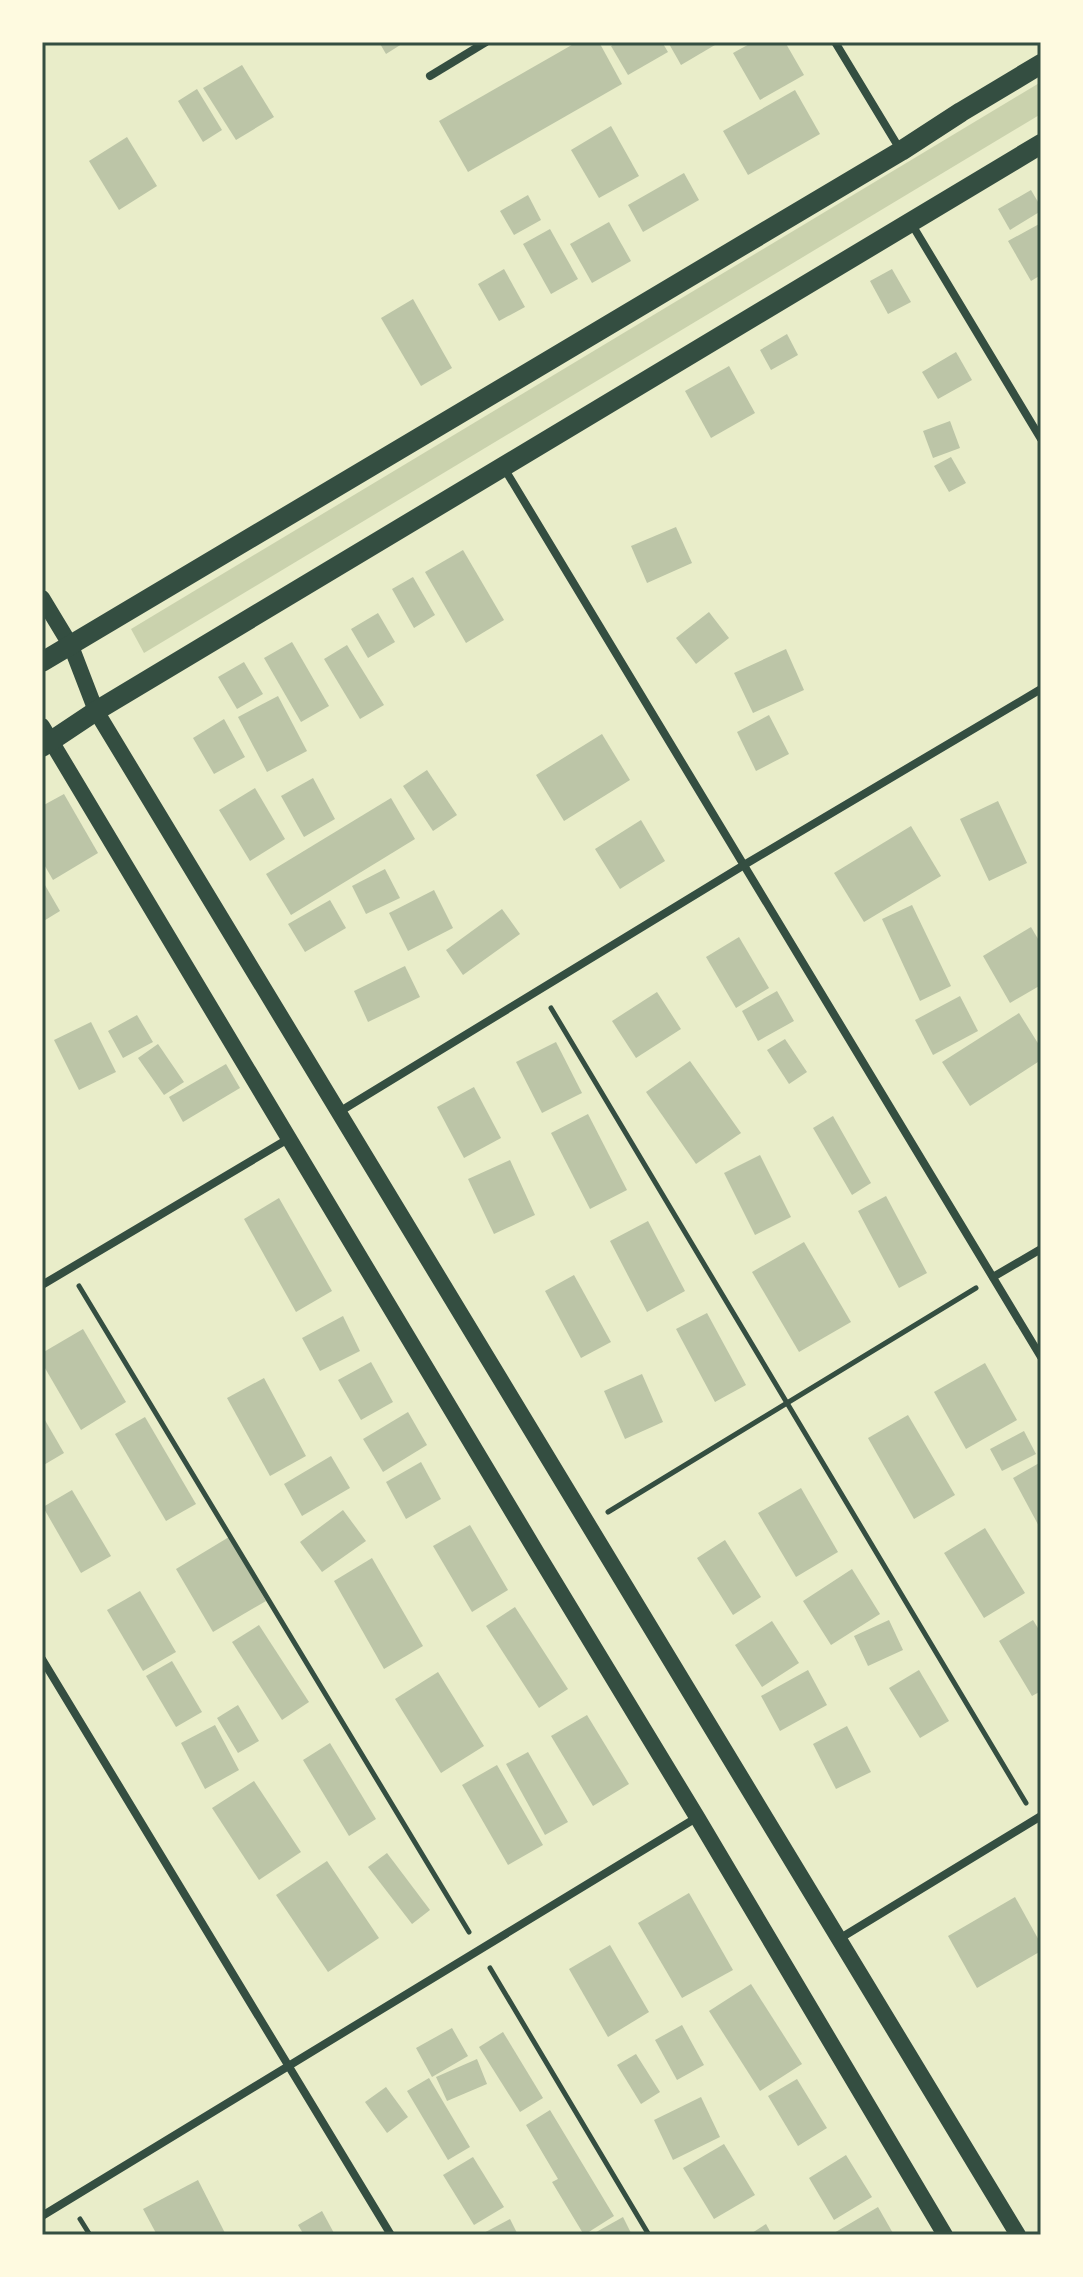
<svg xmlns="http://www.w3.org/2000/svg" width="1083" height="2277" font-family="Literata,serif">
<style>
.green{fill:#cad2ad}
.building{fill:#bcc5a7}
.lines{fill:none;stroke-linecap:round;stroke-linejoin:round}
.path{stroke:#344e41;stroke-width:5}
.minor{stroke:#344e41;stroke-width:8}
.secondary{stroke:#344e41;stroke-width:16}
.primary{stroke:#344e41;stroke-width:20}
.neatline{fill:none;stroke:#344e41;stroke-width:3}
</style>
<rect width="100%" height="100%" fill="#e9edc9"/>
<polygon class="green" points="1041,82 1041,114 144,653 131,629"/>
<g class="building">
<polygon points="379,42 405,42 386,54"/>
<polygon points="577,42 599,42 622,84 468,172 439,121"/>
<polygon points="617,42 662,42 668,52 628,75 611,46"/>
<polygon points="668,42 720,42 681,65"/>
<polygon points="753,42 785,42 804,75 760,100 733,53"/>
<polygon points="242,65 274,117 236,140 203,88"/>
<polygon points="197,89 222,130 203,142 178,101"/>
<polygon points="795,90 820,134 748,175 723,131"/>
<polygon points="611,126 639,176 599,198 571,150"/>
<polygon points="127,137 157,186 119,210 89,161"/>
<polygon points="684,173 699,200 643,232 628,205"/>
<polygon points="1031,190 1041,207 1041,211 1010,230 998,209"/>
<polygon points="528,195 541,220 514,235 500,211"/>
<polygon points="609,222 631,261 592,283 570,244"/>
<polygon points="1041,223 1041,275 1031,281 1008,241"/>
<polygon points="550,229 578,279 551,294 523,244"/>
<polygon points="504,269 525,307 499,321 478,284"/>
<polygon points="892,269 911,302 888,314 870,281"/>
<polygon points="413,299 452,368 421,386 381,318"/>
<polygon points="787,334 798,355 771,370 760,350"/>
<polygon points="956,352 972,380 938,399 922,372"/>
<polygon points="729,366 755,413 711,438 685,391"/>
<polygon points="950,421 960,448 933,458 923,431"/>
<polygon points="951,457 966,483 949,492 934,466"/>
<polygon points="676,527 692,563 647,583 631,546"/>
<polygon points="463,550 504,620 466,643 425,572"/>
<polygon points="413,577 435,615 414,628 392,589"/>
<polygon points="709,612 729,638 696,664 676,638"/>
<polygon points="378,613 395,642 368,658 351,629"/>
<polygon points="292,642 329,706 301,722 264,658"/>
<polygon points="347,645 384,705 360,719 324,659"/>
<polygon points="786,649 804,690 753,713 734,673"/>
<polygon points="244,662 263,694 237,709 218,677"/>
<polygon points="278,696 307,751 267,772 238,717"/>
<polygon points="769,715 789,754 756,771 737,732"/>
<polygon points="224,719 245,757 214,774 193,738"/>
<polygon points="602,734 630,780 564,821 536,775"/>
<polygon points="427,770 457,815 433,831 403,786"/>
<polygon points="313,778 335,819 304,837 281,796"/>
<polygon points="255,788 285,839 250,861 219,810"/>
<polygon points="64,794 98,853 53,880 42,861 42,806"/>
<polygon points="391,798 415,839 291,915 266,874"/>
<polygon points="998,801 1027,863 989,881 960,819"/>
<polygon points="641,820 665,861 620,889 595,849"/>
<polygon points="911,826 941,876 864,922 834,873"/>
<polygon points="385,869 400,898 366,914 352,886"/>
<polygon points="42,880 60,911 42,922"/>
<polygon points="434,890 453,928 408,951 389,913"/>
<polygon points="330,900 346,928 305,952 288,924"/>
<polygon points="912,905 951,986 920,1001 882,919"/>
<polygon points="502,909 520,934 463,975 446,950"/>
<polygon points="1031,927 1041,944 1041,985 1010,1003 983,956"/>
<polygon points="739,937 769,988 736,1008 706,957"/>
<polygon points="405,966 420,997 368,1022 354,991"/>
<polygon points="777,991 794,1021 758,1041 742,1011"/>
<polygon points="657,992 681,1029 636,1058 612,1021"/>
<polygon points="960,996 978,1031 933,1055 915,1020"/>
<polygon points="1019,1013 1041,1048 1041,1060 970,1106 942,1062"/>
<polygon points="137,1015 153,1042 123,1058 108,1031"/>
<polygon points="91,1022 116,1072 79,1090 54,1040"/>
<polygon points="785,1039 807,1072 789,1084 767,1050"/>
<polygon points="556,1042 582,1093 542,1113 516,1062"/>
<polygon points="158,1044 184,1082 164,1095 138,1058"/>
<polygon points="690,1061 741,1133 696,1164 646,1092"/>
<polygon points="226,1064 240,1088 183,1122 169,1097"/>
<polygon points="474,1087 501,1138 464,1158 437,1107"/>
<polygon points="588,1114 627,1190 590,1209 551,1133"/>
<polygon points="833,1116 871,1183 852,1195 813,1128"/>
<polygon points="760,1155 791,1217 755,1235 724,1173"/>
<polygon points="510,1160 535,1215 494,1234 468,1179"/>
<polygon points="886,1196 927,1273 899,1288 858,1211"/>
<polygon points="279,1198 332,1291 296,1312 244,1219"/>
<polygon points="648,1221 685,1291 647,1312 610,1241"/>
<polygon points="804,1242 851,1322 799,1352 752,1272"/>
<polygon points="574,1275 611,1342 581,1358 545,1291"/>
<polygon points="707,1313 746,1385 715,1402 676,1329"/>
<polygon points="343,1316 360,1351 320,1371 302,1338"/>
<polygon points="83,1329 126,1402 81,1430 42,1363 42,1353"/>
<polygon points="371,1362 393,1402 361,1420 338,1380"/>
<polygon points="985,1363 1017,1420 966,1449 934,1392"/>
<polygon points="642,1374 663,1422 625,1439 604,1391"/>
<polygon points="264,1378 306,1456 270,1476 227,1398"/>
<polygon points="408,1412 427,1445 383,1472 363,1439"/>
<polygon points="42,1415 64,1453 42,1466"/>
<polygon points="908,1415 955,1495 914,1519 868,1438"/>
<polygon points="145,1417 196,1504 166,1521 115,1434"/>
<polygon points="1024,1431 1036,1454 1002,1471 990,1449"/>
<polygon points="331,1456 350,1488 302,1516 284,1484"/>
<polygon points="421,1462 441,1499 406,1519 386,1482"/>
<polygon points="1041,1462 1041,1530 1013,1478"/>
<polygon points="801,1488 838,1552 796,1577 758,1513"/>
<polygon points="72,1490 111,1556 81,1573 43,1507"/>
<polygon points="343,1510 366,1541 322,1572 300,1542"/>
<polygon points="470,1525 508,1590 472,1612 433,1546"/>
<polygon points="985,1528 1025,1593 984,1618 944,1553"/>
<polygon points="229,1537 266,1601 213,1632 176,1569"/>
<polygon points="725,1540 761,1597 733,1615 697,1558"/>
<polygon points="372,1558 423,1646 384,1669 334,1581"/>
<polygon points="852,1569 880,1614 831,1645 803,1601"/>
<polygon points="140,1591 176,1652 143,1671 107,1610"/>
<polygon points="515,1607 568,1689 539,1708 486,1626"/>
<polygon points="889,1620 903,1650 868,1666 854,1636"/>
<polygon points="1033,1620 1041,1633 1041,1691 1032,1696 999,1641"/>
<polygon points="772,1621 799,1663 762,1687 735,1645"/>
<polygon points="259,1625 309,1702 282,1720 232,1642"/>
<polygon points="172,1661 202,1712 176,1727 146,1676"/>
<polygon points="808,1670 827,1705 780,1731 761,1696"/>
<polygon points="919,1670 949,1721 920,1738 889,1688"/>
<polygon points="438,1672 484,1746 441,1773 395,1699"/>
<polygon points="238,1705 259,1741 238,1753 217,1718"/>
<polygon points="587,1715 629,1784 593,1806 551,1736"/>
<polygon points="215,1725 239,1770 205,1789 181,1743"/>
<polygon points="847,1726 871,1772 836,1789 813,1744"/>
<polygon points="330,1743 376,1819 349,1836 303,1760"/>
<polygon points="528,1752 568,1822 545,1835 506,1764"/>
<polygon points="497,1765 543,1845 508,1865 462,1785"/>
<polygon points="254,1781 301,1852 259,1880 212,1808"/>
<polygon points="387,1853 430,1910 412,1924 368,1867"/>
<polygon points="327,1861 379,1938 328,1972 276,1895"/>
<polygon points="689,1893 733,1970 682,1998 638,1923"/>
<polygon points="1015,1897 1041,1944 1041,1951 977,1988 948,1936"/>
<polygon points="610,1945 649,2012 608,2037 569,1969"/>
<polygon points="751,1984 802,2064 760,2091 709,2011"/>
<polygon points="682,2025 704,2065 677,2080 655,2040"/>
<polygon points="452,2028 468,2056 432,2077 416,2048"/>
<polygon points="503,2032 543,2098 520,2112 479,2047"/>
<polygon points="636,2054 660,2092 641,2104 617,2065"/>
<polygon points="477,2059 487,2084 447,2101 436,2077"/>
<polygon points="429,2078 470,2147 448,2160 407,2091"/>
<polygon points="797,2079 827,2128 798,2146 768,2096"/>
<polygon points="386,2087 408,2117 387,2133 365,2102"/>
<polygon points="701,2097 720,2137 673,2160 654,2120"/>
<polygon points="550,2110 614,2216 584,2235 552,2182 558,2179 526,2125"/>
<polygon points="724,2144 755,2195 714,2219 683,2168"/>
<polygon points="846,2155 872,2197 834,2220 809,2178"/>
<polygon points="473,2157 504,2207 474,2225 443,2175"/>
<polygon points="198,2180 226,2235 157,2235 143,2209"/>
<polygon points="878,2207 894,2235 835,2235 834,2233"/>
<polygon points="322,2211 335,2235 304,2235 298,2225"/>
<polygon points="623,2217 632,2235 591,2235"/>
<polygon points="510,2219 518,2235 480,2235"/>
<polygon points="766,2224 772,2235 749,2235"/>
</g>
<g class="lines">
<g class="path">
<polyline points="551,1008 1026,1803"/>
<polyline points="79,1286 469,1932"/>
<polyline points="608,1512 976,1288"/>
<polyline points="490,1968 649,2235"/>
<polyline points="80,2219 90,2235"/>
</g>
<g class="minor">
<polyline points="835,42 901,151"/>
<polyline points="430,76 486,42"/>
<polyline points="911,223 1041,439"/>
<polyline points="504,468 1041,1357"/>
<polyline points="339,1112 744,865 1041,689"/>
<polyline points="993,1277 1041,1249"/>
<polyline points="42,1285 288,1139"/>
<polyline points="42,1659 391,2235"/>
<polyline points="839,1939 1041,1816"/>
<polyline points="42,2216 696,1818"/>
</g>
<g class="secondary">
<polyline points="42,598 71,646 96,711 1018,2235"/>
<polyline points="42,726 537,1553 697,1817 945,2235"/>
</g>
<g class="primary">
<polyline points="42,662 901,151 961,112 1041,64"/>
<polyline points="42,747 96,711 1041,144"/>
</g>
</g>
<rect width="1083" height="2277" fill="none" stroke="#fefae0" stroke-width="88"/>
<rect x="44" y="44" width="995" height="2189" class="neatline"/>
</svg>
